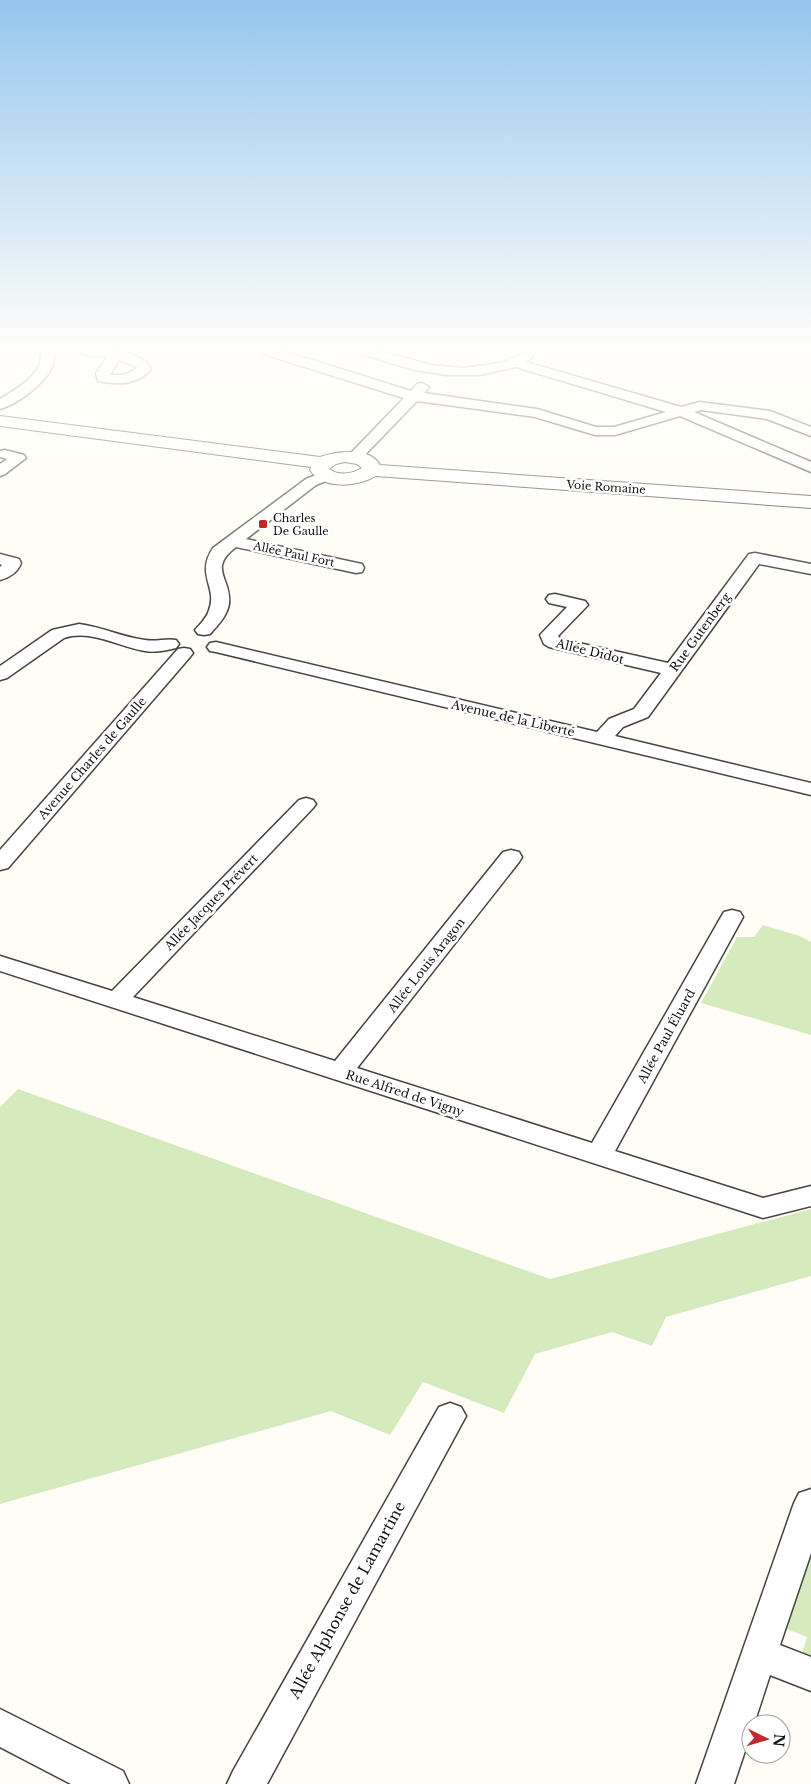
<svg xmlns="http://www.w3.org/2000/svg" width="811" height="1784" font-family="'Libre Baskerville',serif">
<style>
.green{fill:#d5ebbd}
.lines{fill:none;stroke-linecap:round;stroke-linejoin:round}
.minor-casing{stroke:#444;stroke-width:3}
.tertiary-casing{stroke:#444;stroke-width:2}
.minor{fill:#fff;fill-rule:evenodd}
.tertiary{fill:#fff;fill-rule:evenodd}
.poi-dot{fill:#c4262e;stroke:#fff;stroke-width:2}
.labels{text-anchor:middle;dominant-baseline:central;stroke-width:5;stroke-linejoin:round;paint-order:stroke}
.far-street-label{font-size:11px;fill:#111;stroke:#fff}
.far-poi-label{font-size:11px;fill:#111;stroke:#fff;text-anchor:start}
.street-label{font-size:12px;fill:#111;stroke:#fff}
.near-street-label{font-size:15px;fill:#111;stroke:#fff}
</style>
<rect width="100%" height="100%" fill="#fffdf5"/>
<g class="green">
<polygon points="763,925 800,936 811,942 811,1035 701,1003 737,937 754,937"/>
<polygon points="18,1089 550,1279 811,1209 811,1276 666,1317 652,1346 612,1332 535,1354 504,1413 423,1382 390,1435 331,1411 0,1504 0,1107"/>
<polygon points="811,1552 811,1661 801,1657 807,1637 784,1628"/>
</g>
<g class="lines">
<defs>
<g id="minor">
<path d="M41,351H54C54,357 55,362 52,367C46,383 16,405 0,409V399C18,387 43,376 41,351Z"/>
<path d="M79,351C100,351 140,347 151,369C138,385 116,385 98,381L96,374L107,357L85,355ZM119,360L137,367V368L125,375H110Z"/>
<polygon points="262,351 283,351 411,391 417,384 422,383 429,387 424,393 537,409 596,427 614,427 666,412 516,367 480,375 447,375 415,370 360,354 359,351 380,351 431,365 463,368 501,363 526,352 533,356 526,362 681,407 700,402 770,411 811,427 811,436 767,419 701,410 694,412 811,462 811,472 680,416 615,435 595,435 535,417 417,401 359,461 349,461 347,458 349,455 404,398 263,354"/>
<polygon points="5,450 24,455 26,458 5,474 0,476 0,464 7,459 0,457 0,451"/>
<path d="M326,471L331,473L334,476L331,479L316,485L246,539L362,564L364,568L362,572L356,573L236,547C207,569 232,578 229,604C227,616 218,625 210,634L204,635L198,634L195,630C200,624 207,618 209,610C218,587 195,575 213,548L306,479Z"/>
<polygon points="755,553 811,564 811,574 759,564 648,717 623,727 615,736 811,783 811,795 216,652 210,651 207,647 210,643 216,642 597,732 609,719 634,709 661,673 549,647 544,644 540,635 567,607 549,603 546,599 549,595 555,594 585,601 588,605 558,636 561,639 668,663 749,554"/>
<path d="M0,554L19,559L21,563C18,572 9,578 0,580V567L2,565L0,564Z"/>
<path d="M79,624C102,627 122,637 145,640C156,642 166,638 176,640L179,644L176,648C167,650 155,653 145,651C119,647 91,629 64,638L7,678L0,680V666L52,630Z"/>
<polygon points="184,648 190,649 193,653 190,657 8,868 0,870 0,850 178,649"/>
<polygon points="306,798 313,800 316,804 313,808 133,997 335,1061 503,852 511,850 519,852 522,857 519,862 357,1068 592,1143 721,917 724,912 732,910 740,912 743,917 615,1151 763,1198 811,1186 811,1206 763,1218 0,971 0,956 112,991 299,800"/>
<polygon points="450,1403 461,1407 466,1416 267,1784 227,1784 233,1771 439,1407"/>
<polygon points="811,1489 811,1553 780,1645 811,1657 811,1691 770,1675 754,1724 751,1724 751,1733 734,1784 696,1784 794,1503 799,1493"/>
<polygon points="0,1709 123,1771 129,1784 71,1784 0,1747"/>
</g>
<path id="tertiary" d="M0,416L320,457C336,451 371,447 380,465L811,496V508L376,476C357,487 323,490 310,470L311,467L0,426ZM345,462L357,464L362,468C352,474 339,476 329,469L336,464Z"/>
</defs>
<use href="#minor" class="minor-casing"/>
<use href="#tertiary" class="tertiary-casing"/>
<use href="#minor" class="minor"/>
<use href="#tertiary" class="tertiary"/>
</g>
<linearGradient id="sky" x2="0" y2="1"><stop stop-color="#95c6ee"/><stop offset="0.58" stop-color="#fffefa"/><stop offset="1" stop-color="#fffefa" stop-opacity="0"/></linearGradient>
<rect width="811" height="601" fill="url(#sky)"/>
<rect class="poi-dot" x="258" y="519" width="10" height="10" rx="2.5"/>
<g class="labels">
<g class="far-street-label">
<text transform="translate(606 487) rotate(4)">Voie Romaine</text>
<text transform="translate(294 554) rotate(12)">Allée Paul Fort</text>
</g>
<g class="far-poi-label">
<text x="273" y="518">Charles<tspan x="273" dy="13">De Gaulle</tspan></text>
</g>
<g class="street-label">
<text transform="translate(700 632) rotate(-54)">Rue Gutenberg</text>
<text transform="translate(590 651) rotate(14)">Allée Didot</text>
<text transform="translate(513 718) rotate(13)">Avenue de la Liberté</text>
<text transform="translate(92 758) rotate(-49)">Avenue Charles de Gaulle</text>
<text transform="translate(211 902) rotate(-46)">Allée Jacques Prévert</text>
<text transform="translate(426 965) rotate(-52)">Allée Louis Aragon</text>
<text transform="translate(666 1036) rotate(-61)">Allée Paul Éluard</text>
<text transform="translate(405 1093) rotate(18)">Rue Alfred de Vigny</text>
</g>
<g class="near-street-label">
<text transform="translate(347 1600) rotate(-61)">Allée Alphonse de Lamartine</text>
</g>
</g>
<g transform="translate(766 1739) rotate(95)"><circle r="24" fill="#ffffff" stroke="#a0a0a0"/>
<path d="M0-4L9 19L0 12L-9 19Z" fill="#c4262e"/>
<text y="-8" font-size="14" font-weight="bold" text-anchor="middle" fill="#111111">N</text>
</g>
</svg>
